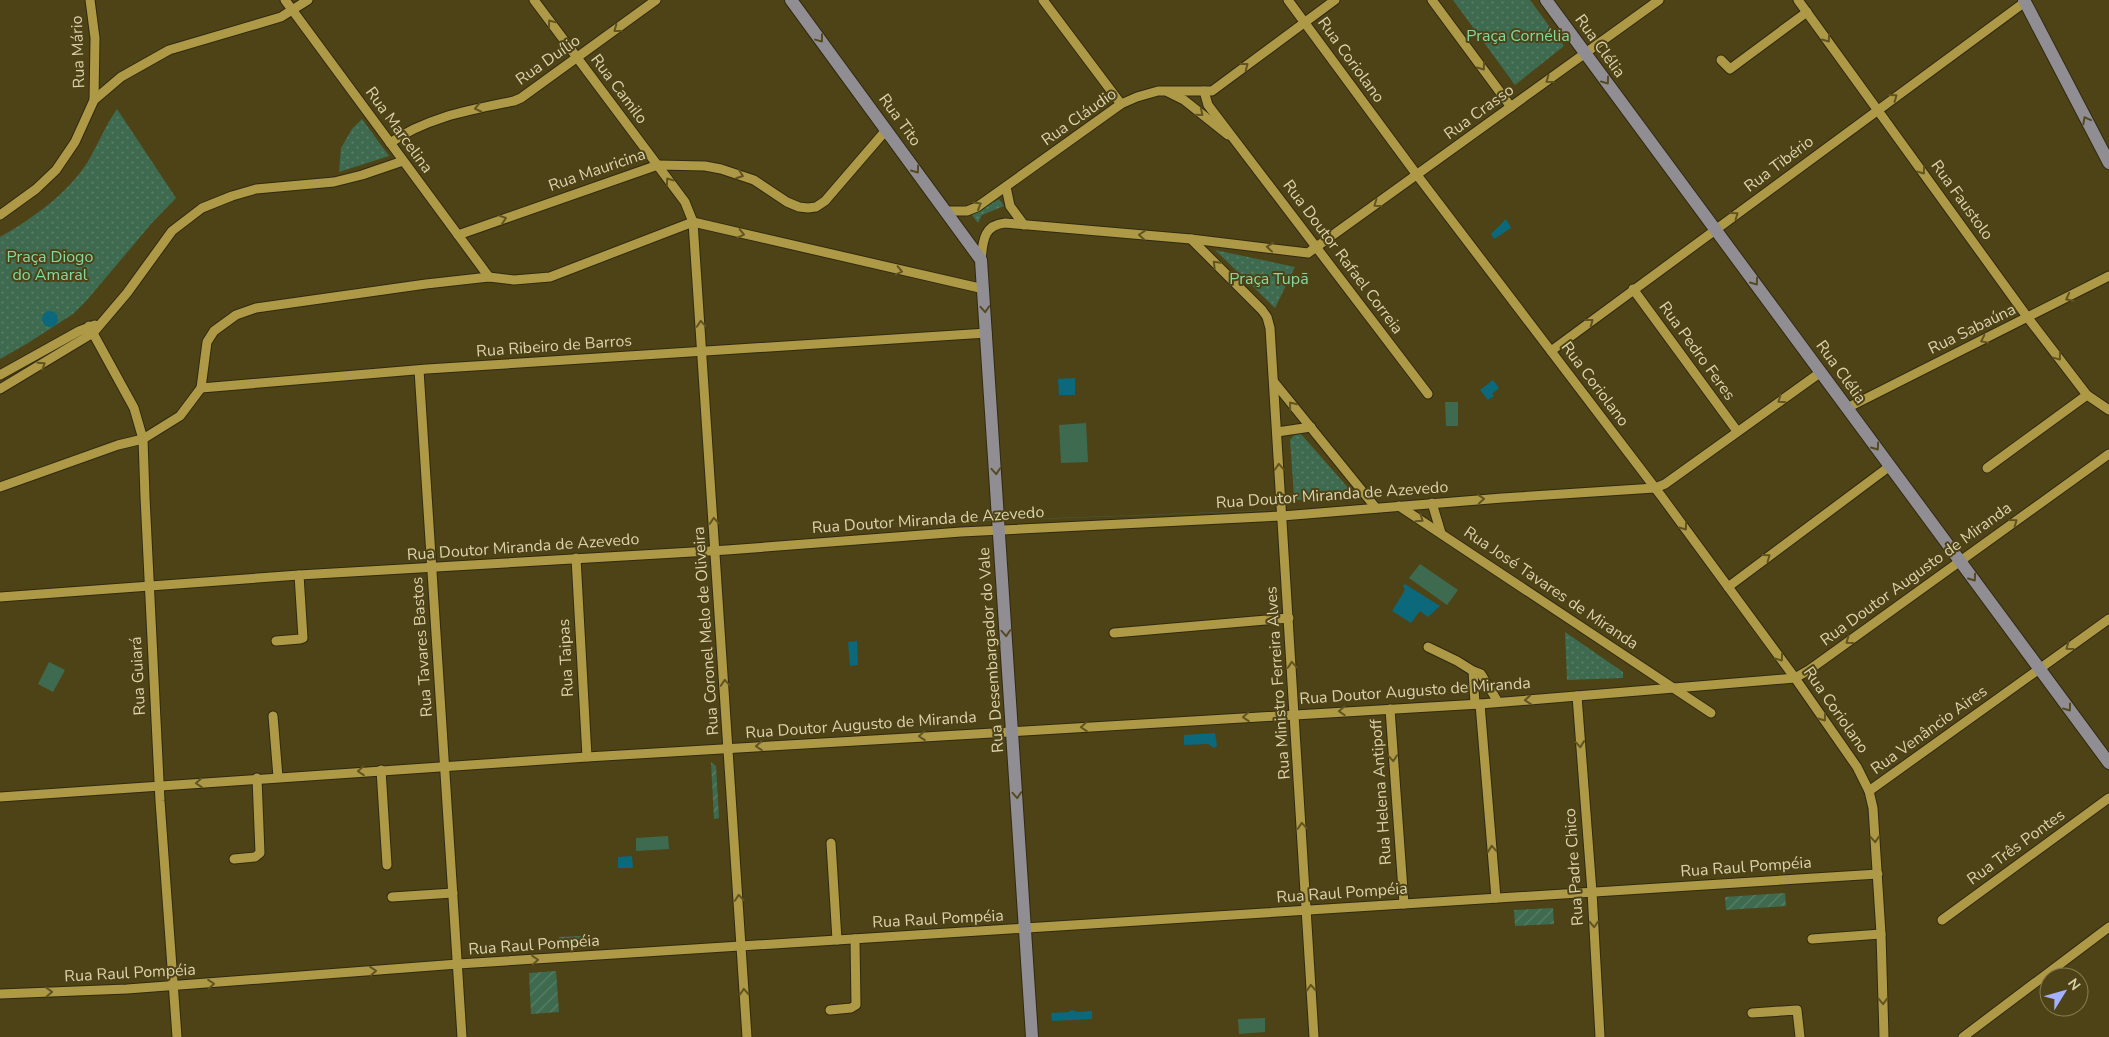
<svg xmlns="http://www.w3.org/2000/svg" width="2109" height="1037" font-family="'Nunito Sans',sans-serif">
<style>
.park{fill:url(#park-dots)}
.garden{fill:url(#garden-furrows)}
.pitch{fill:#3e6b4f}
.water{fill:#0c687b}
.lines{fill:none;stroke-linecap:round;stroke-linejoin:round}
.minor-casing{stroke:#302a10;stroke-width:11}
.major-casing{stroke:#302a10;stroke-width:14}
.minor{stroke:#ad9946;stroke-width:9}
.major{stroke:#908e92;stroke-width:12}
.oneway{stroke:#615420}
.oneway2{stroke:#554a23}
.labels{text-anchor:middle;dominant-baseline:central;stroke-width:4;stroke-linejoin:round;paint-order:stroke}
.park-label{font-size:16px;fill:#83d9a4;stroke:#4e4317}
.street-label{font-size:16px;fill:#dcd2ab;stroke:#4e4317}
</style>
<defs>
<pattern id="park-dots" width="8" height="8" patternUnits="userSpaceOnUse" patternTransform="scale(1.25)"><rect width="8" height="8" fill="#3e6b4f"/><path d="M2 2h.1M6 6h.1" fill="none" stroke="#597f66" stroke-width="1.8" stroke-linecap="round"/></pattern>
<pattern id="garden-furrows" width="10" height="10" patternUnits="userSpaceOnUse" patternTransform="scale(1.25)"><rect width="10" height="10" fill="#3e6b4f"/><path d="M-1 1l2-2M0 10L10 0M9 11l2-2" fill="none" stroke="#597f66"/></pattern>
</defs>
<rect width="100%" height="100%" fill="#4e4317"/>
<g class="park">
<polygon points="1453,0 1530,0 1564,46 1515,85"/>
<path d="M117,109L176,198L151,224L87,300L73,314L28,343L0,359V237C32,219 67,194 87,163C98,145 105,126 117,109Z"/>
<polygon points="362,119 389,156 339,172 341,148 352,129"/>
<polygon points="999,199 1004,206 982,215 978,223 972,215"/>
<polygon points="1215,250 1295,267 1275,308"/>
<polygon points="1295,434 1301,434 1350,490 1349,495 1298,500 1294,496 1290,440"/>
<polygon points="1565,632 1623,672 1623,678 1567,680"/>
</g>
<g class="garden">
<polygon points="1393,506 872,525 872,521 887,520 888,524"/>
<polygon points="711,762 716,766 719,818 714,819"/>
<polygon points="1785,893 1786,906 1726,910 1725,897"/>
<polygon points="1553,908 1554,924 1515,926 1514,910"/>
<polygon points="582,936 582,943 559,944 559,937"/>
<polygon points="556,971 559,1012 531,1014 529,973"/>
</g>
<g class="pitch">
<polygon points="1445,402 1458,402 1458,426 1446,426"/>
<polygon points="1086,423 1088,462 1061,463 1059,425"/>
<polygon points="1420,564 1458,590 1447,605 1409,578"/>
<polygon points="49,662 65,670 53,692 38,684"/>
<polygon points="668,836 669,849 636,851 636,838"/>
<polygon points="1265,1018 1265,1032 1239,1034 1238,1019"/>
</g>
<g class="water">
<polygon points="1506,219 1511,228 1494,239 1491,234"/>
<circle cx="50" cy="319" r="8"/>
<polygon points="1075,378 1075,395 1059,395 1058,379"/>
<polygon points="1493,380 1499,388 1492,394 1494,396 1488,400 1480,390"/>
<polygon points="1405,584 1440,606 1428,617 1420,611 1411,623 1392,611 1405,590 1403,586"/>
<polygon points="857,641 858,665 850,666 848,642"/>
<polygon points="1215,733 1217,746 1214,748 1208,744 1184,745 1184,735"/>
<polygon points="632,856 633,868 618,868 618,857"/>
<polygon points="1072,1010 1078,1012 1092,1011 1092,1019 1052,1021 1051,1013 1068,1012"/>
</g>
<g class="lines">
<defs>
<g id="minor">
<polyline points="285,0 489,277"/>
<polyline points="534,0 685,202 693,222 747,1037"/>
<polyline points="1043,0 1121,104"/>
<polyline points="1288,0 1417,175 1662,497 1795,678 1857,767 1869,791 1873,808 1881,934 1884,1037"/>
<polyline points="1432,0 1511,107"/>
<polyline points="1798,0 2028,318 2087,395 2109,410"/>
<polyline points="1721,60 1730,69 1807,12"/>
<polyline points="1204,91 1208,105 1428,394"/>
<polyline points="1168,92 1184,100 1228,135"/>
<polyline points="94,100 121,77 169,50 281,17 308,0"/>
<path d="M390,143C427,117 470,110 514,101L521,98L656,0"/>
<polyline points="1006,187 1010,206 1024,225"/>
<polyline points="946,211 967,211 977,207 1121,104 1137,97 1158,91 1212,91 1335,0"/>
<polyline points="0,215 36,189 56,170 75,142 94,100 95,38 90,0"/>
<polyline points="458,235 658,165 705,166 721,169 754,180 787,202 799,207 808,208 816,207 825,201 887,129"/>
<polyline points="1191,239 1262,310 1267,317 1270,328 1314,1037"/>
<path d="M981,260C983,242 983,225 1005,223L1191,239L1308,253L1659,0"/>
<polyline points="1633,289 1737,431"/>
<polyline points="89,326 134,408 143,439 145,497 160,801 177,1037"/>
<polyline points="1551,351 2025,2"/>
<polyline points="419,370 462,1037"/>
<polyline points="0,375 79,331 95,325"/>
<polyline points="1274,382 1376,508"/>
<polyline points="201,388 427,369 987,333"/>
<polyline points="0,389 93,333 127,293 172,231 202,208 232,196 256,189 334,182 362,175 403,161"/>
<polyline points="1847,408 2109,276"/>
<polyline points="1277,432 1311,427"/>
<polyline points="1987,468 2087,395"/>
<polyline points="0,487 118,445 143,439 180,416 201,388 207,342 214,331 236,315 256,308 426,284 489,277 514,280 550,277 693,222 984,289"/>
<polyline points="1432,503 1441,533"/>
<polyline points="1399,506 1711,713"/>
<polyline points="576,558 587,757"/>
<polyline points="1728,587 1890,466"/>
<polyline points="0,597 299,575 727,550 961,532 1282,516 1502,498 1655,488 1665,484 1821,372"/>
<polyline points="1114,633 1289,618"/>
<polyline points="276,641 300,639 303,638 299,575"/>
<polyline points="1428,647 1457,661 1473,671 1481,674 1498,702"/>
<polyline points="1473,671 1475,704"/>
<polyline points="1577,696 1592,892 1600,1037"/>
<polyline points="1480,704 1496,898"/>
<polyline points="1390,709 1404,904"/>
<polyline points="273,716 278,777"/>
<polyline points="381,770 387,865"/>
<polyline points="1869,791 2109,619"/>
<polyline points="0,797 587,757 1480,704 1795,678 1809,670 2109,454"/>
<polyline points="831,843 837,940"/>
<polyline points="234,859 255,857 260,853 257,778"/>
<polyline points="392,897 453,893"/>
<polyline points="1942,920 2109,798"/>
<polyline points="1812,939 1881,934"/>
<polyline points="0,994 127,989 458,964 1878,874"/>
<polyline points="830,1010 851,1008 856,1005 855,939"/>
<polyline points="1752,1013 1797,1010 1800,1037"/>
<polyline points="1963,1037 2109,927"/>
</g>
<g id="major">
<polyline points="791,0 981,260 1032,1037"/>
<polyline points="1546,0 2109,763"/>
<polyline points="2024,0 2109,163"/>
</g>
</defs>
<use href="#minor" class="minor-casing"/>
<use href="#major" class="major-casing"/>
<use href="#minor" class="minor"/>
<use href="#major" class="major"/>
</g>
<defs><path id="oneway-chevron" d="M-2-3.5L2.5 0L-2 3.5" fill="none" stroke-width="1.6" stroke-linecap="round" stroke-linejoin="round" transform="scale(1.25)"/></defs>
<g class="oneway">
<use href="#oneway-chevron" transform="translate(551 23) rotate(-127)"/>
<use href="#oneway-chevron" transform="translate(617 29) rotate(143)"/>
<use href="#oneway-chevron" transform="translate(1827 39) rotate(54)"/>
<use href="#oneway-chevron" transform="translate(1245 66) rotate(-37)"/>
<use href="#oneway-chevron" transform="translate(1482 67) rotate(54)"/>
<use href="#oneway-chevron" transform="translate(1549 80) rotate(144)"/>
<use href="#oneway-chevron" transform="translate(1894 97) rotate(-36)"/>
<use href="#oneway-chevron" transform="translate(478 108) rotate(168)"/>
<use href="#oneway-chevron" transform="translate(1200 113) rotate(40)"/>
<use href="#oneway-chevron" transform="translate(1922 171) rotate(54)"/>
<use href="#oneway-chevron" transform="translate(740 175) rotate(20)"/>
<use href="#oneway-chevron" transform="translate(669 181) rotate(-126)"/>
<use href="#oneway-chevron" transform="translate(1377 204) rotate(144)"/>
<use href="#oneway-chevron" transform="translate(978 205) rotate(-30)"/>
<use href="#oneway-chevron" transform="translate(1735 215) rotate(-36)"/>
<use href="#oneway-chevron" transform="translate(503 219) rotate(-19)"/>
<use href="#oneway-chevron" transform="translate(741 234) rotate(13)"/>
<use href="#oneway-chevron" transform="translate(1142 235) rotate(-175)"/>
<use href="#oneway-chevron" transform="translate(1270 247) rotate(-174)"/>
<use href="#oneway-chevron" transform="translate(1216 264) rotate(-135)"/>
<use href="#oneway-chevron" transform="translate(899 271) rotate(13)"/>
<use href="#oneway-chevron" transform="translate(2069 298) rotate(152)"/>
<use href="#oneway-chevron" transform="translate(1590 322) rotate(-37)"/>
<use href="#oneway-chevron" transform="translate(701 324) rotate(-94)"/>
<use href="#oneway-chevron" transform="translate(1984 340) rotate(154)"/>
<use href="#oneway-chevron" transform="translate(2058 357) rotate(53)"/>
<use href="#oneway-chevron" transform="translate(42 365) rotate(-33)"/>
<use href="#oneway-chevron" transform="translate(1781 400) rotate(145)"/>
<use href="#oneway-chevron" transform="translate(1292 405) rotate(-129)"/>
<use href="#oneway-chevron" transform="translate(1279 467) rotate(-94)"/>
<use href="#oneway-chevron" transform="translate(1481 499) rotate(-5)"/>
<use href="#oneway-chevron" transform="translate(1420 519) rotate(34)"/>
<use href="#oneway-chevron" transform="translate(714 521) rotate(-94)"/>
<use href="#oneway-chevron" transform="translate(2014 522) rotate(-36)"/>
<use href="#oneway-chevron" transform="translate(1684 527) rotate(54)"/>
<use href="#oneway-chevron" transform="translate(1767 557) rotate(-36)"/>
<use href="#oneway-chevron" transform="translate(1849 641) rotate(144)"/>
<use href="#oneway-chevron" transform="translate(2069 647) rotate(144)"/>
<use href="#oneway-chevron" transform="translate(1780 658) rotate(54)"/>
<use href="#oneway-chevron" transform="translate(1292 665) rotate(-94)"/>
<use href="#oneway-chevron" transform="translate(725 683) rotate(-94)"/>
<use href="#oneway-chevron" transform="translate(1528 700) rotate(175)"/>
<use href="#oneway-chevron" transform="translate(1342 711) rotate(177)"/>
<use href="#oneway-chevron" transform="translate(1246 717) rotate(176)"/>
<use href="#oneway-chevron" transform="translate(1823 718) rotate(55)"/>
<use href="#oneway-chevron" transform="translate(1084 727) rotate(176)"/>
<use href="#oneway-chevron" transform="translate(922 736) rotate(176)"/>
<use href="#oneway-chevron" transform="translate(1580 744) rotate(85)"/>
<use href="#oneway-chevron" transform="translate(759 746) rotate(176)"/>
<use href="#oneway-chevron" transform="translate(1393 758) rotate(86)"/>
<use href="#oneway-chevron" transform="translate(361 771) rotate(176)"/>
<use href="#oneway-chevron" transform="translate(199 783) rotate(176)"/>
<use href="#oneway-chevron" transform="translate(1302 826) rotate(-94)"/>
<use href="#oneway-chevron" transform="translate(1875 839) rotate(86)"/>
<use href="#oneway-chevron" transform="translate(1492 849) rotate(-95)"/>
<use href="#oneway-chevron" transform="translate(739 898) rotate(-94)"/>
<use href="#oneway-chevron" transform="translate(1594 924) rotate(87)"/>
<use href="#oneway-chevron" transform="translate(535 960) rotate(-4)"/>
<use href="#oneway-chevron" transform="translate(373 971) rotate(-5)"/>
<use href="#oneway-chevron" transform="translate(211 984) rotate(-4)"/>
<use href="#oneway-chevron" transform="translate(1311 988) rotate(-93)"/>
<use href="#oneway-chevron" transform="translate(49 992) rotate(-2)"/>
<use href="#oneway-chevron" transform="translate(744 992) rotate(-93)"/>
<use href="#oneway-chevron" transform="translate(1883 1001) rotate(89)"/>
</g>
<g class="oneway2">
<use href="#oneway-chevron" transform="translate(820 39) rotate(53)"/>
<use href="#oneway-chevron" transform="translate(1606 81) rotate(54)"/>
<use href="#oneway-chevron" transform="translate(2086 120) rotate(-118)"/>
<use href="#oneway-chevron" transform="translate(916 170) rotate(54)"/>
<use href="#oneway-chevron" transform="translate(1755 282) rotate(54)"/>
<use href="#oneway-chevron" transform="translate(985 309) rotate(86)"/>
<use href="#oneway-chevron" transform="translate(1876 447) rotate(54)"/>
<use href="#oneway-chevron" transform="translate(996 471) rotate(86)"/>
<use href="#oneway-chevron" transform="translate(1973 578) rotate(54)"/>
<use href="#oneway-chevron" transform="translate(1006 633) rotate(86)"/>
<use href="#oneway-chevron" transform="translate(2068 708) rotate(54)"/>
<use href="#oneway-chevron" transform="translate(1017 795) rotate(86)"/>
</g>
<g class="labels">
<g class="park-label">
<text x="1518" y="36">Praça Cornélia</text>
<text x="50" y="257">Praça Diogo<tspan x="50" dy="18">do Amaral</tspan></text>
<text x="1269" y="279">Praça Tupã</text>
</g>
<g class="street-label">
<text transform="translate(1600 46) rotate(54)">Rua Clélia</text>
<text transform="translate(78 52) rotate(-92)">Rua Mário</text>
<text transform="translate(548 60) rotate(-35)">Rua Duílio</text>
<text transform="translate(1351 60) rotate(54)">Rua Coriolano</text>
<text transform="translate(619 89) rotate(53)">Rua Camilo</text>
<text transform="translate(1479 112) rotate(-36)">Rua Crasso</text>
<text transform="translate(1079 117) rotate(-35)">Rua Cláudio</text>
<text transform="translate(900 120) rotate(54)">Rua Tito</text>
<text transform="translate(399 130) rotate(54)">Rua Marcelina</text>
<text transform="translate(1779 164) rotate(-37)">Rua Tibério</text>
<text transform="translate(597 170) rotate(-19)">Rua Mauricina</text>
<text transform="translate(1962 200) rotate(54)">Rua Faustolo</text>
<text transform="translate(1343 257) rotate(53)">Rua Doutor Rafael Correia</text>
<text transform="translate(1972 329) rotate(-26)">Rua Sabaúna</text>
<text transform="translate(554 346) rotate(-4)">Rua Ribeiro de Barros</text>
<text transform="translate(1697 351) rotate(54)">Rua Pedro Feres</text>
<text transform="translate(1841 372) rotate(54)">Rua Clélia</text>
<text transform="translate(1595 384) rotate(53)">Rua Coriolano</text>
<text transform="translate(1332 495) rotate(-4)">Rua Doutor Miranda de Azevedo</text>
<text transform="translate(928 520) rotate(-4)">Rua Doutor Miranda de Azevedo</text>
<text transform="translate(523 547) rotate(-4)">Rua Doutor Miranda de Azevedo</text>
<text transform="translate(1916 574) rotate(-36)">Rua Doutor Augusto de Miranda</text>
<text transform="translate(1551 588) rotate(34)">Rua José Tavares de Miranda</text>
<text transform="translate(706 631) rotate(-94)">Rua Coronel Melo de Oliveira</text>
<text transform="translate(422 647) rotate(-94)">Rua Tavares Bastos</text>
<text transform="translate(991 650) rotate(-94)">Rua Desembargador do Vale</text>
<text transform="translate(566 658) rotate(-93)">Rua Taipas</text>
<text transform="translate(138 676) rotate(-93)">Rua Guiará</text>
<text transform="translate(1278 683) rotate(-94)">Rua Ministro Ferreira Alves</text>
<text transform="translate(1415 691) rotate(-4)">Rua Doutor Augusto de Miranda</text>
<text transform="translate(1836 710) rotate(55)">Rua Coriolano</text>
<text transform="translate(861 725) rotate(-4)">Rua Doutor Augusto de Miranda</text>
<text transform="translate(1929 730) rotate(-36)">Rua Venâncio Aires</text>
<text transform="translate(1381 792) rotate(-94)">Rua Helena Antipoff</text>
<text transform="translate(2016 847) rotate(-36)">Rua Três Pontes</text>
<text transform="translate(1574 867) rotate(-94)">Rua Padre Chico</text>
<text transform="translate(1746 867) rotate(-4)">Rua Raul Pompéia</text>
<text transform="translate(1342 893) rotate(-4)">Rua Raul Pompéia</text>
<text transform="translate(938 919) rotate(-3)">Rua Raul Pompéia</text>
<text transform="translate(534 945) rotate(-4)">Rua Raul Pompéia</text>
<text transform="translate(130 973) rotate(-3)">Rua Raul Pompéia</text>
</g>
</g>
<g transform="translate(2064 992) rotate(53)"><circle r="24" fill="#4e4317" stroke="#877c52"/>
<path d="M0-4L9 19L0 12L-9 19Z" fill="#a4b1fc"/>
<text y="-8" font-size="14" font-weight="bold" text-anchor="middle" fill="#dcd2ab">N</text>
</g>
</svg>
